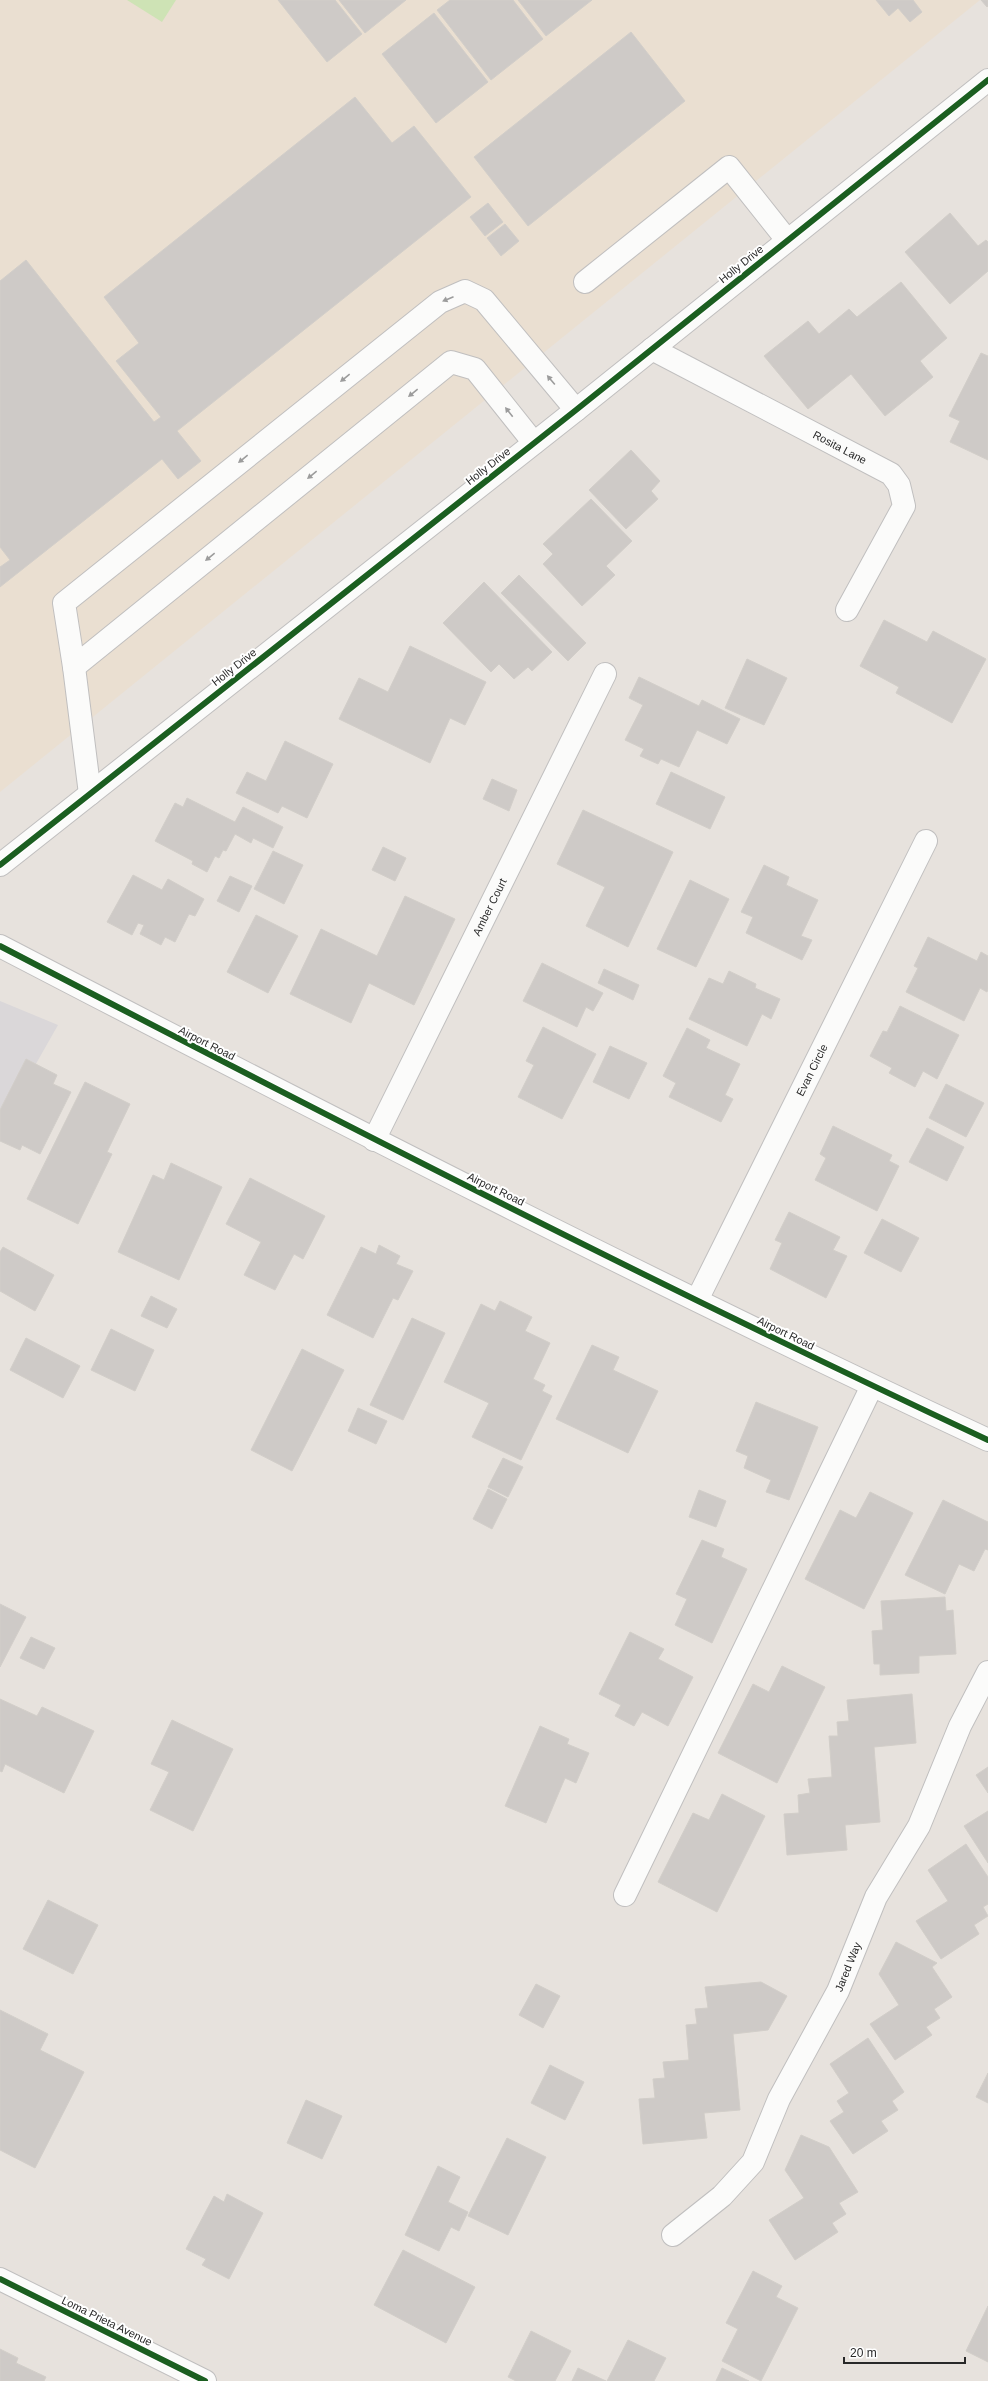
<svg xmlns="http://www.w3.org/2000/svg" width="988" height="2381" font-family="Helvetica,sans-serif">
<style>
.industrial{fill:#dad7d9}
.education{fill:#eadfd1}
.green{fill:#cee3b5}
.building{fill:#cecac7;stroke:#d2cec9}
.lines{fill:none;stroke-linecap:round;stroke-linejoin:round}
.lane-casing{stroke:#c0bfbf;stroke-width:24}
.street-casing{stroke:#c0bfbf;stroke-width:24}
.secondary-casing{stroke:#c0bfbf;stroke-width:24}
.lane{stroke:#fbfbfa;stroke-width:22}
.street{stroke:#fbfbfa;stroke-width:22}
.secondary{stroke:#fbfbfa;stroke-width:22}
.cycleway-casing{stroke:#fff;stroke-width:8}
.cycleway{stroke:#1b5e20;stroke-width:6}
.oneway{fill:#9c9c9c}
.labels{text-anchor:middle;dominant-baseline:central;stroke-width:4;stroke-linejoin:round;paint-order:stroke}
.street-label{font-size:11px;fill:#282828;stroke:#fff}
</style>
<rect width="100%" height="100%" fill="#e7e2dd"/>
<polygon class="industrial" points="0,1001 58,1025 0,1127"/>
<polygon class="education" points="0,0 980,0 0,792"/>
<polygon class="green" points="127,0 176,0 162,22"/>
<g class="building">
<polygon points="278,0 335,0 362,34 327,62"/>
<polygon points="339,0 406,0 365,33"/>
<polygon points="450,0 513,0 543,39 491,80 437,10"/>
<polygon points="518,0 592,0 546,36"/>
<polygon points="876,0 913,0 922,12 910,22 898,8 889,16"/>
<polygon points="981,0 988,0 988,6 987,7"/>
<polygon points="434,13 488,82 436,123 382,54"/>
<polygon points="631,32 685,101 528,226 474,157"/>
<polygon points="355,97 392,143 414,126 471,197 177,431 201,461 178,479 162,459 0,587 0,567 10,560 0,547 0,281 26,260 154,422 161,417 116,361 139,343 104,297"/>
<polygon points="488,203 503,222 485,236 470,217"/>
<polygon points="950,213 978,246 986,240 988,242 988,271 950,304 905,252"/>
<polygon points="505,224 519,241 501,256 487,238"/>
<polygon points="901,282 947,338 920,361 933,377 885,416 851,374 808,409 764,356 808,321 819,334 849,309 857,317"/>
<polygon points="981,353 988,356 988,460 950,442 960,421 949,416"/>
<polygon points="631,450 660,481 651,491 658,499 626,529 589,490"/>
<polygon points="591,499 632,541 606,566 615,575 582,606 543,564 553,554 543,544"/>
<polygon points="519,575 586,643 568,661 501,593"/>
<polygon points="484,582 552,652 532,671 528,667 514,679 499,664 491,672 443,623"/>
<polygon points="884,620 927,642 933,631 986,659 952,723 896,693 899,687 860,666"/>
<polygon points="410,646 486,682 465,725 450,718 430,763 339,719 359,678 388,692"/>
<polygon points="747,659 787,678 764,725 725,708"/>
<polygon points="639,677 699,706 702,700 740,719 727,744 697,730 679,767 661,759 658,764 640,756 644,749 625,740 643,705 629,698"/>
<polygon points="285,741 333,764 307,818 282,806 278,813 236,793 247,772 266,781"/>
<polygon points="671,772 725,797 710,829 656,804"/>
<polygon points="492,779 517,790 509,811 483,799"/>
<polygon points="187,798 235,822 243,807 283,827 273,848 253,838 251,843 235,834 226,851 223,850 219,858 215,856 207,872 192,864 193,861 155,841 175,803 183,807"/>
<polygon points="583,810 673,852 628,947 586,926 605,887 557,864"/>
<polygon points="383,847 406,858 395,881 372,870"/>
<polygon points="273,851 303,865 284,904 254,889"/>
<polygon points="764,865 789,877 786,885 818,900 801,936 812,940 802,960 746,933 753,917 741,912"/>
<polygon points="133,875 162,890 168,879 204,899 195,916 189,914 175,942 165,937 161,945 140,934 144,925 138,923 132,935 107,922"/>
<polygon points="230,876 252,886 239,912 217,901"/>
<polygon points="690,880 729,899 696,967 657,949"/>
<polygon points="405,896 455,919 414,1005 369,983 351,1023 290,994 321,929 377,956"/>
<polygon points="256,915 298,936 268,993 227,972"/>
<polygon points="928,937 977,961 981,952 988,956 988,989 987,992 980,988 964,1021 906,992 918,968 914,966"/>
<polygon points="542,963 603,993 593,1011 586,1007 577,1027 523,1001"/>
<polygon points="604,969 639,985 633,1000 598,983"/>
<polygon points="729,971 756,984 755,988 780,999 771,1019 762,1014 747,1046 689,1019 709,978 723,984"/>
<polygon points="900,1006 959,1035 937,1079 923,1071 915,1087 889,1073 892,1068 870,1056 883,1031 887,1032"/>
<polygon points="543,1027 596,1054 562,1119 518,1097 534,1065 526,1061"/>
<polygon points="687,1028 710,1040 706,1048 740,1064 725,1095 733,1099 721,1122 669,1097 676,1083 663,1076"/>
<polygon points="610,1046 647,1063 629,1099 593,1082"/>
<polygon points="26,1059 57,1075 53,1084 71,1092 40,1154 22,1145 20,1150 0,1141 0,1110"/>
<polygon points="85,1082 130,1104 107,1152 112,1154 78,1224 27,1199"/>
<polygon points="946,1084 984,1103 966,1137 929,1118"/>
<polygon points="833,1126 892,1155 889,1161 899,1166 877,1211 815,1180 826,1158 820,1154"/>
<polygon points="927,1128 964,1147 947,1181 909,1162"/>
<polygon points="171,1163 222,1187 179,1280 118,1252 153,1175 164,1180"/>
<polygon points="250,1178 325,1216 303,1259 294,1254 275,1290 244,1275 261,1242 226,1224"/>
<polygon points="789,1212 840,1237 833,1250 847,1256 826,1298 770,1269 782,1243 775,1240"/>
<polygon points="882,1219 919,1238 901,1272 864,1253"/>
<polygon points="379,1245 400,1256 396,1264 413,1271 398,1300 393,1298 373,1338 327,1315 361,1247 376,1254"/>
<polygon points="3,1247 54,1275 35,1311 0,1291 0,1252"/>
<polygon points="151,1296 177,1309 167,1328 141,1316"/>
<polygon points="500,1301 532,1317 525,1331 550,1343 533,1379 545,1385 542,1391 552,1396 521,1460 472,1437 489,1403 444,1382 481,1304 495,1311"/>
<polygon points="412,1318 445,1333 403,1420 370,1405"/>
<polygon points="111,1329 154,1350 135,1391 91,1370"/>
<polygon points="26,1338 80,1366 63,1398 10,1370"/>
<polygon points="592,1345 619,1357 613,1370 658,1391 628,1453 556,1419"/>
<polygon points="302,1349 344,1370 292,1471 251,1450"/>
<polygon points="756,1402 818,1427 789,1500 766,1492 771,1480 744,1468 748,1456 736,1451"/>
<polygon points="358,1408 387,1421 376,1444 348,1431"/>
<polygon points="503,1458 523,1467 508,1497 488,1487"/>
<polygon points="488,1489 507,1499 492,1529 473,1519"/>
<polygon points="699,1490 726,1501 716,1527 689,1517"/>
<polygon points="870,1492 913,1513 864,1609 805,1579 840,1510 856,1518"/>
<polygon points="943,1500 988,1522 988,1550 985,1549 974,1571 959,1564 945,1594 905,1575"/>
<polygon points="702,1540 724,1549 721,1557 747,1569 712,1643 675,1625 687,1599 676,1594"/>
<polygon points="945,1597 946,1611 953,1610 956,1654 919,1656 919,1673 880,1675 880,1664 874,1664 872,1631 883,1630 881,1601"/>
<polygon points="0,1604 26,1617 0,1667"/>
<polygon points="630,1632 664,1649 658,1659 693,1677 668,1726 642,1712 634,1726 615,1716 621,1705 599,1694"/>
<polygon points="31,1637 55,1648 44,1669 20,1658"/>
<polygon points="782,1666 825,1687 777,1783 718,1753 753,1684 769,1692"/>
<polygon points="912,1694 916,1743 874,1747 880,1822 845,1825 847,1850 787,1855 784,1814 799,1813 798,1795 810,1793 808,1779 832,1777 829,1736 838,1736 837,1722 849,1721 847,1700"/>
<polygon points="0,1699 37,1716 42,1707 94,1731 64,1793 5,1764 2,1772 0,1771"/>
<polygon points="172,1720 233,1749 193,1831 150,1810 169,1772 151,1764"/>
<polygon points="540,1726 569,1739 567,1744 589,1753 576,1783 565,1778 546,1823 505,1806"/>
<polygon points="988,1767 988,1793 976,1775"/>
<polygon points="722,1794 765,1816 717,1912 658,1882 693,1813 709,1820"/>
<polygon points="988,1811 988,1863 964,1826"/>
<polygon points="966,1844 988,1877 988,1904 983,1907 988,1916 974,1925 979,1934 941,1959 916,1921 948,1901 928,1870"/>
<polygon points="48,1900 98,1925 73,1974 23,1949"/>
<polygon points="896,1942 937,1963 932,1967 952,1997 934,2009 940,2018 926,2027 932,2035 895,2060 870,2024 899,2005 879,1974"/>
<polygon points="761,1982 787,1996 768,2030 733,2034 740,2110 704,2113 707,2138 643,2144 639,2099 655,2098 653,2079 665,2078 663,2062 689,2060 686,2025 697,2024 695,2009 708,2008 705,1987"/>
<polygon points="536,1984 560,1996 543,2028 519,2015"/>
<polygon points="0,2010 48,2034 40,2050 84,2072 35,2168 0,2150"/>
<polygon points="868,2038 904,2092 892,2101 898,2110 881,2121 888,2131 853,2154 830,2121 844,2112 837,2101 849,2093 830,2064"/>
<polygon points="550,2065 584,2082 565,2120 531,2103"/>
<polygon points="988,2073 988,2103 976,2097"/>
<polygon points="306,2100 342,2116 322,2159 287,2143"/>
<polygon points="801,2135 829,2147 858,2192 839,2203 846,2214 832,2223 838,2232 795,2260 769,2220 804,2198 785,2170"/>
<polygon points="507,2138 546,2157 508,2235 468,2216"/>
<polygon points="438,2166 460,2177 448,2202 468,2212 459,2231 451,2227 439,2251 405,2235"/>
<polygon points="227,2194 263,2213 229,2279 202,2265 206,2259 186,2249 214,2196 224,2202"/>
<polygon points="403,2250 475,2287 446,2343 374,2305"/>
<polygon points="753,2271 782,2286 776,2297 798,2308 761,2381 722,2361 738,2329 726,2323"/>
<polygon points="988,2306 988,2362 966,2351"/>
<polygon points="531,2331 571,2351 555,2381 516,2381 508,2377"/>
<polygon points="628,2340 666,2358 654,2381 607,2381"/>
<polygon points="0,2349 18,2358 16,2363 46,2377 44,2381 0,2381"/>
<polygon points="578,2368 606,2381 572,2381"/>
<polygon points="722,2368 749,2381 716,2381"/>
</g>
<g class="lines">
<defs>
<g id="lane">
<polyline points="585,282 729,167 787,240"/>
<polyline points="74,667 451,362 475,369 534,443"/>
<polyline points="90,794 74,667 64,603 440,302 465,291 484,300 576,410"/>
<polyline points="625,1895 872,1386"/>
</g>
<g id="street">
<path id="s1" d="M652,349L891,474L899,485L904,506L847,610"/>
<polyline points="0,865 576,410 988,80"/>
<path d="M0,946C327,1116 654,1284 988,1440"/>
<path id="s2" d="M374,1140L605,674"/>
<path id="s3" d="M697,1300L926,841"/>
<path id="s4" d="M673,2235L722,2196L753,2162L779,2099L838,1991L876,1897L919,1826L960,1726L988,1672"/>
</g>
<polyline id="secondary" points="0,2279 205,2381"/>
</defs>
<use href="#lane" class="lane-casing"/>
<use href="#street" class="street-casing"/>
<use href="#secondary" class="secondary-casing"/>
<use href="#lane" class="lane"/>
<use href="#street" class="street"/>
<use href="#secondary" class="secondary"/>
<defs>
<g id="cycleway">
<polyline points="0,865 576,410 988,80"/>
<path d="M0,946C327,1116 654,1284 988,1440"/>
<polyline points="0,2279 205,2381"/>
</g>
</defs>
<use href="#cycleway" class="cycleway-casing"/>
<use href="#cycleway" class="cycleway"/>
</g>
<defs><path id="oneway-solid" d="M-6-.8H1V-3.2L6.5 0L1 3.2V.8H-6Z"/></defs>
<g class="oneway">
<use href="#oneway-solid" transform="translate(448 299) rotate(157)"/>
<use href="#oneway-solid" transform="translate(345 378) rotate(141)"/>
<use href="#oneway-solid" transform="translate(551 380) rotate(-130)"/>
<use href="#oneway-solid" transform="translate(413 393) rotate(141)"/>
<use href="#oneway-solid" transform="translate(509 412) rotate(-128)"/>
<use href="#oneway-solid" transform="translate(243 459) rotate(141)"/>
<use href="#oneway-solid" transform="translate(312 475) rotate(141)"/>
<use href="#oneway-solid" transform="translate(210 557) rotate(141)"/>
</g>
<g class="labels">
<g class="street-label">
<text transform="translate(741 264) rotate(-39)">Holly Drive</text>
<text stroke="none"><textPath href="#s1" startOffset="212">Rosita Lane</textPath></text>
<text transform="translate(488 466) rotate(-38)">Holly Drive</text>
<text transform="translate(234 667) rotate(-38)">Holly Drive</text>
<text stroke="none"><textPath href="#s2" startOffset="260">Amber Court</textPath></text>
<text transform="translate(207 1043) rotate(27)">Airport Road</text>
<text stroke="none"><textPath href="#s3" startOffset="257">Evan Circle</textPath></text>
<text transform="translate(496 1189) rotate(26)">Airport Road</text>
<text transform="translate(786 1333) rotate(26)">Airport Road</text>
<text stroke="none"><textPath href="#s4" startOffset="326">Jared Way</textPath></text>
<text transform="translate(107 2321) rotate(26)">Loma Prieta Avenue</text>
</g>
</g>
<path d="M844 2357v6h121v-6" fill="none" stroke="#282828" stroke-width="2"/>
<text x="850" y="2357" font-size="12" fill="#282828" stroke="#ffffff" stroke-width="3" paint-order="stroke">20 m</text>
</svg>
